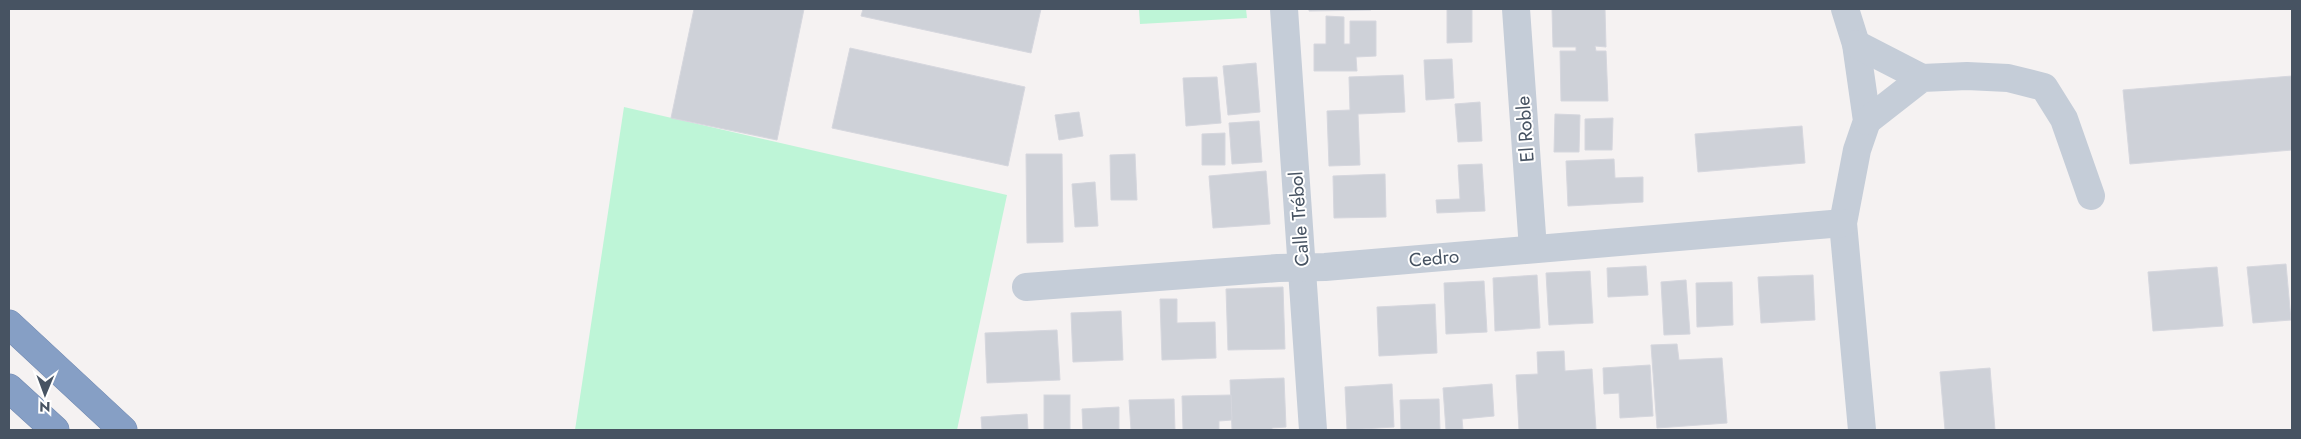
<svg xmlns="http://www.w3.org/2000/svg" width="2301" height="439" font-family="Jost,sans-serif">
<style>
.green{fill:#bef5d7}
.building{fill:#ced1d8;stroke:#d6d7de}
.lines{fill:none;stroke-linecap:round;stroke-linejoin:round}
.highway-casing{stroke:#718ab1;stroke-width:29}
.minor{stroke:#c5cdd8;stroke-width:28}
.highway{stroke:#869fc5;stroke-width:28}
.labels{text-anchor:middle;dominant-baseline:central;stroke-width:4;stroke-linejoin:round;paint-order:stroke}
.street-label{font-size:19px;fill:#475362;stroke:#fff}
</style>
<rect width="100%" height="100%" fill="#f5f2f2"/>
<g class="green">
<polygon points="1139,9 1246,9 1247,18 1140,24"/>
<polygon points="624,107 1007,195 957,430 575,430"/>
</g>
<g class="building">
<polygon points="694,9 804,9 777,140 671,118"/>
<polygon points="863,9 1041,9 1031,53 861,16"/>
<polygon points="1309,9 1371,9 1371,10 1309,11"/>
<polygon points="1447,9 1472,9 1472,42 1447,43"/>
<polygon points="1552,9 1605,9 1606,47 1595,46 1596,51 1606,51 1608,101 1561,101 1560,51 1576,51 1576,47 1553,47"/>
<polygon points="1326,16 1344,17 1344,44 1350,44 1350,21 1376,21 1376,56 1356,57 1357,71 1314,71 1314,44 1326,44"/>
<polygon points="850,48 1025,87 1008,166 832,128"/>
<polygon points="1452,59 1454,98 1426,100 1424,60"/>
<polygon points="1256,63 1260,112 1228,115 1223,66"/>
<polygon points="1403,75 1405,112 1358,114 1360,165 1329,166 1327,111 1350,110 1349,77"/>
<polygon points="2292,76 2292,150 2130,164 2123,90"/>
<polygon points="1217,77 1221,123 1186,126 1183,78"/>
<polygon points="1480,102 1482,141 1458,142 1455,104"/>
<polygon points="1079,112 1083,136 1059,140 1055,115"/>
<polygon points="1555,114 1580,115 1579,152 1554,152"/>
<polygon points="1613,118 1612,150 1585,150 1585,119"/>
<polygon points="1259,121 1262,162 1232,164 1229,123"/>
<polygon points="1802,126 1805,163 1698,172 1695,134"/>
<polygon points="1225,133 1225,165 1202,165 1202,134"/>
<polygon points="1026,154 1062,154 1063,242 1027,243"/>
<polygon points="1135,154 1137,200 1111,200 1110,155"/>
<polygon points="1614,159 1615,178 1643,177 1643,202 1568,206 1566,161"/>
<polygon points="1482,164 1485,211 1437,213 1436,200 1460,199 1458,165"/>
<polygon points="1266,171 1270,224 1213,228 1209,176"/>
<polygon points="1385,174 1386,217 1334,218 1333,176"/>
<polygon points="1095,182 1098,226 1075,227 1072,184"/>
<polygon points="2286,264 2291,320 2253,323 2247,267"/>
<polygon points="1646,266 1648,295 1608,297 1607,268"/>
<polygon points="2217,267 2223,326 2153,331 2148,272"/>
<polygon points="1590,271 1593,323 1549,325 1546,273"/>
<polygon points="1537,275 1540,328 1495,331 1493,278"/>
<polygon points="1813,275 1815,320 1761,323 1758,277"/>
<polygon points="1686,280 1690,334 1664,335 1661,282"/>
<polygon points="1484,281 1487,332 1446,334 1444,283"/>
<polygon points="1732,282 1733,325 1697,327 1696,283"/>
<polygon points="1283,287 1285,349 1228,350 1226,289"/>
<polygon points="1160,299 1177,299 1177,323 1215,322 1216,358 1162,360"/>
<polygon points="1435,304 1437,353 1379,356 1377,307"/>
<polygon points="1121,311 1123,360 1073,362 1071,313"/>
<polygon points="1057,330 1060,380 987,383 985,333"/>
<polygon points="1677,344 1679,360 1722,358 1727,423 1657,428 1651,345"/>
<polygon points="1564,351 1565,371 1592,369 1596,430 1519,430 1516,375 1538,374 1537,352"/>
<polygon points="1650,365 1653,416 1620,418 1619,393 1604,394 1603,368"/>
<polygon points="1990,368 1995,430 1945,430 1940,372"/>
<polygon points="1284,378 1286,427 1272,428 1272,430 1232,430 1230,380"/>
<polygon points="1392,384 1394,427 1347,430 1345,387"/>
<polygon points="1492,384 1494,416 1462,419 1463,430 1446,430 1443,388"/>
<rect x="1044" y="395" width="26" height="35"/>
<polygon points="1231,395 1232,420 1219,421 1219,430 1183,430 1182,396"/>
<polygon points="1174,399 1175,430 1131,430 1129,400"/>
<polygon points="1439,399 1440,430 1401,430 1400,400"/>
<polygon points="1119,407 1119,430 1083,430 1082,409"/>
<polygon points="1027,414 1028,430 982,430 981,417"/>
</g>
<g class="lines">
<defs>
<g id="highway">
<polyline points="9,324 123,430"/>
<polyline points="9,388 55,430"/>
</g>
</defs>
<use href="#highway" class="highway-casing"/>
<g class="minor">
<polyline points="1284,9 1313,430"/>
<polyline points="1516,9 1533,249"/>
<polyline points="1845,9 1856,44 1867,121 1857,150 1843,223 1862,430"/>
<polyline points="1856,44 1922,78"/>
<polyline points="1867,121 1922,78 1967,76 2008,78 2044,87 2064,119 2091,196"/>
<polyline points="1026,287 1278,268 1325,267 1843,223"/>
</g>
<use href="#highway" class="highway"/>
</g>
<g class="labels">
<g class="street-label">
<text transform="translate(1525 129) rotate(-94)">El Roble</text>
<text transform="translate(1299 219) rotate(-94)">Calle Trébol</text>
<text transform="translate(1434 258) rotate(-5)">Cedro</text>
</g>
</g>
<rect width="2301" height="439" fill="none" stroke="#475362" stroke-width="20"/>
<g transform="translate(45 394) rotate(181)" stroke="#ffffff" stroke-width="4" paint-order="stroke">
<path d="M0-4L9 19L0 12L-9 19Z" fill="#475362"/>
<text y="-8" font-size="14" font-weight="bold" text-anchor="middle" fill="#475362">N</text>
</g>
</svg>
